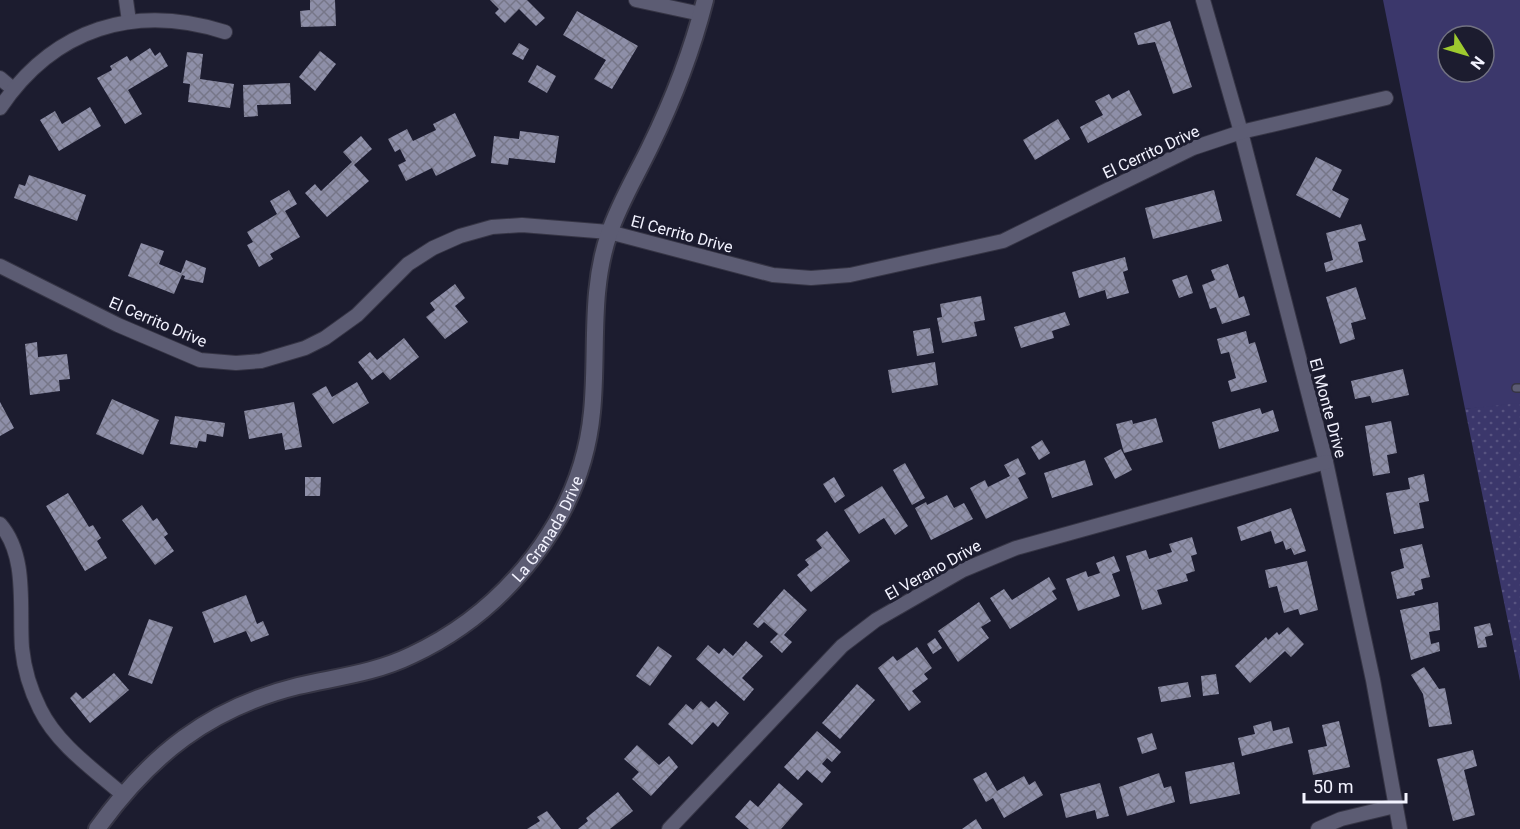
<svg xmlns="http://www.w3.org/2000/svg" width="1520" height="829" font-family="Roboto,sans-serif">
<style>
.grass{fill:url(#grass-dots)}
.green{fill:#3b376b;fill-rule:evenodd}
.building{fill:url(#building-cross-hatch)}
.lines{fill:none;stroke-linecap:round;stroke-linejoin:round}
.service-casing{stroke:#363545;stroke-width:10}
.minor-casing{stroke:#363545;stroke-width:16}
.tertiary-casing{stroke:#363545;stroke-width:20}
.service{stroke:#5c5c73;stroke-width:7}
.minor{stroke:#5c5c73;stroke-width:14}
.tertiary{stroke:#5c5c73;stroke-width:16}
.labels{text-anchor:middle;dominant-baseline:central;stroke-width:6;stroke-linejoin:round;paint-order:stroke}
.street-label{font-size:16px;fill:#f3f3ff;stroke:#1c1c2f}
</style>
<defs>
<pattern id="grass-dots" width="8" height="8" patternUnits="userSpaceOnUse" patternTransform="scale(1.5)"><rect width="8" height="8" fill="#3b376b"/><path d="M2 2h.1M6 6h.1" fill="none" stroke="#585481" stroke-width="1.8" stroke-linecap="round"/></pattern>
<pattern id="building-cross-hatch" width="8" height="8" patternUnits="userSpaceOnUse" patternTransform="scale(1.5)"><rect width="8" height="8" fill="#8e8fa8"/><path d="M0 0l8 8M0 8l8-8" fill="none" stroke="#767688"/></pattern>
</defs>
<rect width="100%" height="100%" fill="#1c1c2f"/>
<polygon class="grass" points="1520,400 1520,681 1465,409"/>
<path class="green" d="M1383,0H1520V403L1465,409ZM1448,36H1484V72H1448Z"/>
<g class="building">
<polygon points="310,0 335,0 336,26 301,27 300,11 310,10"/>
<polygon points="490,0 527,0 545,18 536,26 519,9 505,23 495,13 499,9"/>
<polygon points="577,11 638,46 612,89 594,79 606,60 563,35"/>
<polygon points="1170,21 1192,87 1173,94 1155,42 1138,45 1134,33"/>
<polygon points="519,43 529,49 523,60 512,54"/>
<polygon points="150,48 155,56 160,52 168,66 128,90 142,114 125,124 97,78 112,70 110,66 127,56 130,61"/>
<polygon points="320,51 336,64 315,91 299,77"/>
<polygon points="187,52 203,54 200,79 234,84 230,108 188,102 190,84 183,83"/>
<polygon points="537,65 556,76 547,93 528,82"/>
<polygon points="290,83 291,104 257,105 258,116 244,117 243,85"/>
<polygon points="1129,90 1142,115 1088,143 1080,127 1103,115 1095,101 1109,94 1112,99"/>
<polygon points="90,107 101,126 59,151 40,120 55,111 62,124"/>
<polygon points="455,113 476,156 436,176 432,168 406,181 398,165 406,161 400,149 395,152 388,139 407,129 413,141 436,130 433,124"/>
<polygon points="1058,119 1070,139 1035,160 1023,140"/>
<polygon points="520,131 559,136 555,163 509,158 508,165 491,163 494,136 519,139"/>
<polygon points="361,136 372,149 354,165 369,181 327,217 305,193 315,184 321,191 352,162 343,152"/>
<polygon points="1316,157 1342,170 1332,190 1349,199 1340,218 1296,195"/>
<polygon points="29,175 86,195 77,221 14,198 19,184 25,186"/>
<polygon points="289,190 297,204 285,211 300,237 270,254 273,259 259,267 247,245 253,242 247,232 277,214 270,201"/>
<polygon points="1214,190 1222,221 1153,239 1145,208"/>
<polygon points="1361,224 1366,240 1358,242 1363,262 1326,272 1324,263 1333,260 1326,233"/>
<polygon points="141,243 164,251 159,264 181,273 186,260 206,268 203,283 184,279 185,276 182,275 174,294 128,276"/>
<polygon points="1125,257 1128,270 1123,272 1129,293 1107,299 1105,290 1079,298 1072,272"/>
<polygon points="1228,264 1239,298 1244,296 1250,315 1222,324 1216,307 1210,309 1202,285 1215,280 1211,270"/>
<polygon points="1187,275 1193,293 1179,298 1172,280"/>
<polygon points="455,284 465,298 455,306 468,322 445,339 426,317 435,310 430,303"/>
<polygon points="1356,287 1366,319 1351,323 1355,339 1340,344 1326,297"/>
<polygon points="981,296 985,320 974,322 977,336 942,343 937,318 942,317 940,304"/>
<polygon points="1065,312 1070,325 1052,331 1054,338 1021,348 1014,327"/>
<polygon points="930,328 934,353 917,356 913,331"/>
<polygon points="1246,331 1249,344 1255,342 1267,382 1231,392 1228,381 1236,378 1229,352 1221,354 1217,339"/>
<polygon points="404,338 419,357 390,380 383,372 372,380 358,362 370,352 377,360"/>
<polygon points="37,342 38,357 67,354 70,379 59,380 60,391 30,395 25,344"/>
<polygon points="935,362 938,385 892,393 888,370"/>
<polygon points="1403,369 1409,395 1372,403 1370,396 1355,399 1351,381"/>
<polygon points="357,382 369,403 333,424 312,394 326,386 332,397"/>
<polygon points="112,399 159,420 143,455 96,434"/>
<polygon points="0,402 14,428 0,436"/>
<polygon points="294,402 302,447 285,450 282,433 249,439 244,411"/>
<polygon points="1260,408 1262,414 1273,410 1279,431 1219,449 1212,422"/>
<polygon points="175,416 225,423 223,437 207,434 206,442 199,441 197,448 170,444"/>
<polygon points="1156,418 1163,442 1124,453 1116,424 1132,420 1133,424"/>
<polygon points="1391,421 1397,453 1387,455 1390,473 1373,476 1365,426"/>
<polygon points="1042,440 1050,453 1039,460 1031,447"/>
<polygon points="1121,449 1132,470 1115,479 1104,458"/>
<polygon points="1018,458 1026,474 1018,478 1028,498 986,519 970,488 985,480 988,487 1010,476 1004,465"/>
<polygon points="1085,460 1093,485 1052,498 1044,473"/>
<polygon points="905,463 925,498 912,505 893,470"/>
<polygon points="1424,474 1429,501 1419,503 1424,528 1394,534 1386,493 1410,489 1408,478"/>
<polygon points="305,477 321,477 320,496 305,496"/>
<polygon points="834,477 845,496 835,503 823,484"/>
<polygon points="882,486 908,526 895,535 884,518 859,534 844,510"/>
<polygon points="68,493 89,527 93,525 101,538 97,541 107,558 85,571 46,506"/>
<polygon points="947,495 954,508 964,503 973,519 931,540 915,508 926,502 927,505"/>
<polygon points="142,505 153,521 157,518 168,534 164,537 174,551 155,565 122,520"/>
<polygon points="1291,508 1306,551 1294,555 1291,548 1286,550 1283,541 1275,544 1271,531 1241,541 1237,527"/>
<polygon points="827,531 850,561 811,592 797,575 809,565 805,560 822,548 816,540"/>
<polygon points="1192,537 1197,554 1191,556 1195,571 1186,574 1188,581 1157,590 1162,604 1142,610 1126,556 1146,550 1149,559 1172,552 1169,544"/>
<polygon points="1422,544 1430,577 1421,579 1423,589 1414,592 1415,595 1397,599 1391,572 1404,568 1400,549"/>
<polygon points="1114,556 1120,571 1112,574 1120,596 1078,611 1066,579 1086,571 1088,577 1100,573 1096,563"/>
<polygon points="1307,561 1318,610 1300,615 1298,609 1284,613 1277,586 1269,588 1265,570"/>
<polygon points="1049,577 1056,589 1052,591 1057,599 1010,629 990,598 1004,589 1012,600"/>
<polygon points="784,589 807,610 784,635 792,642 782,653 770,642 778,634 764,622 758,628 753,624"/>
<polygon points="246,595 257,624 263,621 269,635 251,642 246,631 214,643 202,612"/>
<polygon points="979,602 991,621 981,627 989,638 958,662 938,631"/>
<polygon points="1438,602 1440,630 1429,632 1431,644 1439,642 1440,651 1411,660 1400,610"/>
<polygon points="149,619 173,627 152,684 128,675"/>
<polygon points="1490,623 1493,635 1485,637 1487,647 1478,648 1474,627"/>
<polygon points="1288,627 1304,644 1291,657 1285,651 1250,683 1235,666 1266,637 1268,640 1277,632 1279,635"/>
<polygon points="935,638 942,648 933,654 927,644"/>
<polygon points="746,641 763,656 742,678 754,689 744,701 696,659 708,645 719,654 724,648 733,656"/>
<polygon points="658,646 672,656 650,686 636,676"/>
<polygon points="917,647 932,668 924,674 928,679 912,691 921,702 909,711 878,668 893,656 897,661"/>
<polygon points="1424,667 1439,689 1445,688 1452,724 1429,727 1423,694 1411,675"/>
<polygon points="114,673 129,690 90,723 70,698 76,692 83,699"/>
<polygon points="1216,674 1219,694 1203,696 1201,676"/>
<polygon points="1188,682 1191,697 1161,702 1158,687"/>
<polygon points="857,684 875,700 840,739 822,723"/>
<polygon points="701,701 709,708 716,701 729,713 718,727 713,722 692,745 668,724 686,704 693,710"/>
<polygon points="1271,721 1273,731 1289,727 1293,743 1242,756 1238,738 1255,734 1253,726"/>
<polygon points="1339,721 1350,767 1313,775 1308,750 1327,746 1322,725"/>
<polygon points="817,731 841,752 832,762 827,758 822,764 831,772 822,783 807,770 798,780 784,767"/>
<polygon points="1152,733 1157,749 1142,754 1137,738"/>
<polygon points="637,745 659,765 669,756 678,767 651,796 632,779 639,772 624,759"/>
<polygon points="1473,750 1477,766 1464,770 1475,815 1453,821 1437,759"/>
<polygon points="1234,762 1240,794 1190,804 1185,772"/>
<polygon points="986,772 997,791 1024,776 1029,785 1035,781 1043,795 1004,818 993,798 986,802 973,779"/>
<polygon points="1159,773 1164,788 1171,786 1175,802 1127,816 1119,787"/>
<polygon points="779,783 803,804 781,829 749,829 735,817 750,800 758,807"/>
<polygon points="1100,783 1109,816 1097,819 1095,810 1066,818 1060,794"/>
<polygon points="618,792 633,811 610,829 578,829 588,821 586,818"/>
<polygon points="547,811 561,829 527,829 540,821 537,817"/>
<polygon points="976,819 982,829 962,829"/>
</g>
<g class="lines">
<defs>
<polyline id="service" points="1516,388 1520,388"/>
<g id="minor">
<polyline points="126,0 129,21"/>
<polyline points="636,0 701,14"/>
<polyline points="1203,0 1241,132 1326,462 1373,680 1400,829"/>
<polyline points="0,78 13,89"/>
<path d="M0,108C54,28 135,3 225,32"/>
<polyline points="0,266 118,325 200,360 236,363 261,361 305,348 325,338 357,315 408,264 433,248 460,236 492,227 522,225 609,232 773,275 811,278 850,275 1003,241 1193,148 1241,132 1386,98"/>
<path d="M0,524C28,556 19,608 22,648C24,668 31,691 40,709C57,744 93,769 122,794"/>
<polyline points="669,829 842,646 876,620 963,570 1016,548 1326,462"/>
<polyline points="1318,829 1341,819 1395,806"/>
</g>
<g id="tertiary">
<path id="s1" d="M97,829C150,755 209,708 298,686C337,677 375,673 412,655C506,611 582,518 592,412C598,352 589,292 609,234C619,204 636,176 650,147C673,100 692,51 705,0"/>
</g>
</defs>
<use href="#service" class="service-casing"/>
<use href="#minor" class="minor-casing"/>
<use href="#tertiary" class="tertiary-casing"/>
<use href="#service" class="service"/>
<use href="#minor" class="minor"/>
<use href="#tertiary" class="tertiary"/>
</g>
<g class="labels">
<g class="street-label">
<text transform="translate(1151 152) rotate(-25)">El Cerrito Drive</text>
<text transform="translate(682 234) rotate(15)">El Cerrito Drive</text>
<text transform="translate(158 322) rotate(23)">El Cerrito Drive</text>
<text transform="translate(1328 408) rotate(75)">El Monte Drive</text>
<text stroke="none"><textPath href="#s1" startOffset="560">La Granada Drive</textPath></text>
<text transform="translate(933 570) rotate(-29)">El Verano Drive</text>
</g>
</g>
<g transform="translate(1466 54) rotate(127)"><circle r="28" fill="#1c1c2f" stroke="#727282" stroke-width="1.5"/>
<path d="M0-4.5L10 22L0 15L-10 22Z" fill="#9eca2f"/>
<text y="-9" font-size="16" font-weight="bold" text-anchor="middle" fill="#f3f3ff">N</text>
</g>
<path d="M1304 793v9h102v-9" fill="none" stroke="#f3f3ff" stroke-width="3"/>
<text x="1313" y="793" font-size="18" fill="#f3f3ff" stroke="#1c1c2f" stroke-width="4.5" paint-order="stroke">50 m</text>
</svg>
